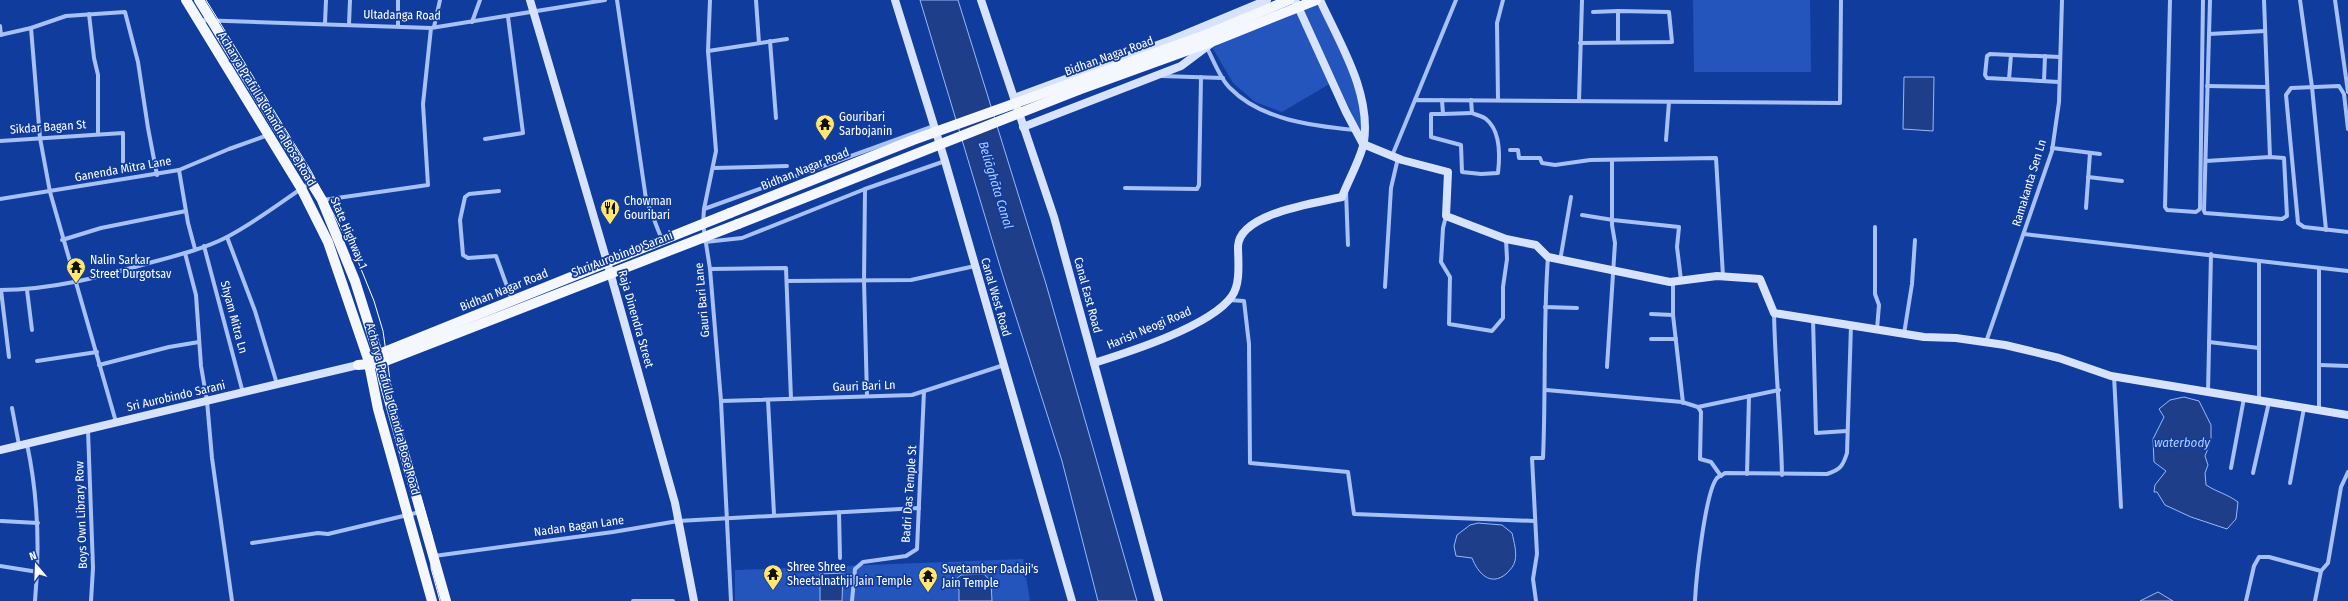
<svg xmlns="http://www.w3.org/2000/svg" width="2348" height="601" font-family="'Fira Sans Condensed',sans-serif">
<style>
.green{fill:#2355bd}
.water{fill:#1e3e89;stroke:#98b9f8}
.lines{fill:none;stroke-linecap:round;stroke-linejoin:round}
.street{stroke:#a7c0f5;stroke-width:4}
.secondary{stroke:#d7e3fe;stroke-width:8}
.primary{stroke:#f5f7ff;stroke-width:10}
.tram{stroke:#fff;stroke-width:1}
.primary-bridge{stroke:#f5f7ff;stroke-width:10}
.labels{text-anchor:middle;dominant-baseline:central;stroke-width:3.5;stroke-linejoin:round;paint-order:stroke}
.street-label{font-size:12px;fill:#fff;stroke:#103c9e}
.poi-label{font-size:12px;fill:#fff;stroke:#103c9e;text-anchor:start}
.water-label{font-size:13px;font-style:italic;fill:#b3cbfb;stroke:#103c9e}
</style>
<rect width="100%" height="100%" fill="#103c9e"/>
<g class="green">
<polygon points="1316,0 1353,78 1360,100 1362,136 1302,6"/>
<polygon points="1693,0 1810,0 1811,72 1694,72"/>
<polygon points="1296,9 1331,83 1282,112 1255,102 1233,83 1212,47 1224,38"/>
<polygon points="1023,559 1030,601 735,601 735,570"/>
</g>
<g class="water">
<polygon points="920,0 958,0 1046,284 1137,601 1098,601 1062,461 1002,273"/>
<polygon points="1904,77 1934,77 1933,131 1903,129"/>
<path d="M2184,397L2199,401L2211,425V441L2205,456L2208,465L2205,473L2206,485C2217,492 2227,494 2238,502L2236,519L2227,529L2191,517L2165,505L2157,492H2154L2155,485L2166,471L2154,462L2153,439L2164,417L2159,409L2170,400Z"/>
<path d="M1478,523L1502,525L1512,533C1514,542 1517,552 1515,561C1514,566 1510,570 1506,574C1490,587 1478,573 1472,558L1456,556L1454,546L1457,535L1470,525Z"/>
<polygon points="843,573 842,601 820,601 820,574"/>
<polygon points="984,574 991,582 992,601 959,601 959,590 954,581 961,575"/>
<polygon points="2158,592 2173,601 2140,601"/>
</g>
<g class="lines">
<g class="street">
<polyline points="617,0 646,199 662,240"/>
<polyline points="710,0 708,51 716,151 704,209 703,224 710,269 721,401 731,601"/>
<polyline points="756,0 759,43"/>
<polyline points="2170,0 2165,207 2167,210 2196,212 2200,209 2203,0"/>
<polyline points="2264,0 2270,157"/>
<polyline points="2300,0 2312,87 2326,230"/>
<polyline points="2335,0 2348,92"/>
<polyline points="1593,12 1618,11"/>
<polyline points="89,14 94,58 98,75 98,134"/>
<polyline points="198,20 431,28 605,0"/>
<polyline points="472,22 480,0"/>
<polyline points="325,23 326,0"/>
<polyline points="349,24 350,0"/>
<polyline points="0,26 1,35"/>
<polyline points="398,26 398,0"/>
<polyline points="434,27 440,0"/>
<polyline points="31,28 40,138 50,192 116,422"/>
<polyline points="2209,34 2265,31"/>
<polyline points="0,35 31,28 66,16 125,12 138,62 148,128 157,175"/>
<polyline points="770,41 776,118"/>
<polyline points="1580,43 1672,42 1669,12 1618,11 1618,42"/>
<path d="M1207,48C1214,61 1220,79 1230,88C1261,120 1313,126 1355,130"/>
<polyline points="708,51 787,39"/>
<polyline points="1161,76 1223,78"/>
<polyline points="2009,79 2011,55"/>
<polyline points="2044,81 2045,56"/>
<polyline points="2059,82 1987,78 1985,75 1987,56 1990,54 2060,57"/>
<polyline points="2207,86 2267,87"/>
<polyline points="1415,100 1456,0"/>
<path d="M1442,100L1443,114H1431V137L1461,145L1462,172L1481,174L1498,173C1500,156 1501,131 1486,119C1483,116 1476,115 1472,113L1471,100"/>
<polyline points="1498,100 1497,23 1503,0"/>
<polyline points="1579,101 1582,0"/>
<polyline points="1443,114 1472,113"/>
<polyline points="2348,129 2344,94 2339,86 2291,88 2286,95 2298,223 2304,227 2348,232"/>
<polyline points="485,139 523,133 508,17"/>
<polyline points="1666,140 1669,102"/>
<polyline points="0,141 123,133 123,162"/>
<polyline points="2052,148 2100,154"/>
<polyline points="1510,150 1518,150 1519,158 1540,158 1542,163 1555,165 1590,160 1716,158 1723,276"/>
<polyline points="1392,156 1415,100 1840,103 1841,0"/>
<polyline points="2206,161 2270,157 2284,158 2287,216 2282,219 2205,213 2204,211 2210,0"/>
<polyline points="714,168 787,166"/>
<polyline points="179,170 188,223 195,249"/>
<polyline points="2088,177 2122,181"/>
<polyline points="1125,188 1197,189 1199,185 1201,77"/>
<polyline points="865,189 864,281 867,396"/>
<polyline points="499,191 469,194 465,197 460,220 463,255 468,258 496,256 512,300"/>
<polyline points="1346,191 1348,245"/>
<polyline points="0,199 179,170 229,149 268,135"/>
<polyline points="323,200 428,185 423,104 431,28"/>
<polyline points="2086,208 2090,153"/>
<polyline points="704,209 934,126"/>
<polyline points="1582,215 1613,220 1679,227 1677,247 1681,280"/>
<polyline points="1446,216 1443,228 1441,262 1450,277 1449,324 1492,331 1503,318 1503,287 1507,259 1506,239"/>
<polyline points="1875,227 1875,294 1879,305 1877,329"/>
<polyline points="2024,234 2348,271"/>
<polyline points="227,237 255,311 277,384"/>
<polyline points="62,240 101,228 186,211"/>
<polyline points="705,242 742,238 865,189 945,161"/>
<polyline points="204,246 243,393"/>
<polyline points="185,253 196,295 201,366 207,401 212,458 232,601"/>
<polyline points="1560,261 1571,197"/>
<polyline points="2319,268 2319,410"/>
<polyline points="710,269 786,268 791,399"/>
<polyline points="787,281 911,280 975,266"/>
<polyline points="1673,282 1673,315 1683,403"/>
<polyline points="1385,287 1391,188 1398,158"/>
<path d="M0,290C51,290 100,277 149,263C175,256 204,249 227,237C256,222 284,200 311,182"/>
<polyline points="1,290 9,357"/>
<polyline points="27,290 32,330"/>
<polyline points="1229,300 1244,301 1249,344 1250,463 1348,472 1354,514 1534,521"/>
<polyline points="1545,307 1577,308"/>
<path d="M1774,313C1775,367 1781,421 1782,475"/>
<polyline points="1651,314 1673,315"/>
<polyline points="1813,319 1816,433 1847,431"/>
<polyline points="1904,334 1912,284 1915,240"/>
<polyline points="1651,339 1676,339"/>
<polyline points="1986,342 2052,151 2059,102 2062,0"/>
<polyline points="2209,342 2259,348"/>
<polyline points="37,361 97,352"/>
<polyline points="99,365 169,347 199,342"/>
<polyline points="2320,365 2348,366"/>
<polyline points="1607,367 1615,243 1612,225 1612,160"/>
<polyline points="2114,376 2121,507"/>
<polyline points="1546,390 1682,402 1698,407 1701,412 1700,459 1711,462 1721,476"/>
<polyline points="2208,392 2211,254"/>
<polyline points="768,400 774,514"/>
<polyline points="2259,400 2259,261"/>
<polyline points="721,401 912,395 1004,365"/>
<polyline points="1698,407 1779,390"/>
<polyline points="12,408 19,445"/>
<polyline points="88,430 93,568 91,601"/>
<path d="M27,444C38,496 40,548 35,601"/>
<polyline points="2231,468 2244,398"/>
<polyline points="2253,473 2269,402"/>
<polyline points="1747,474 1749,396"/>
<polyline points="2290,483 2304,408"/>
<polyline points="839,512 840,558"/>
<polyline points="1,521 38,523"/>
<polyline points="252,543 318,533 328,534 420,512"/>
<polyline points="434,556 613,532 678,521 919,508"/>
<polyline points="0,566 38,572"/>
<polyline points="633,601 673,601"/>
<polyline points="852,601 855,569 863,562 906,556 917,549 924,391"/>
<path d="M1536,601L1533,579L1537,554L1532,458H1543C1546,391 1543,324 1548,257"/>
<path d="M1695,601C1696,580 1705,492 1717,478C1719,476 1723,475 1725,473L1827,474C1840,470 1843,466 1847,453L1851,325"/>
<polyline points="2246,601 2254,566 2259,557 2269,557 2321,571"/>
<polyline points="2315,601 2321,571 2328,563 2341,487 2348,472"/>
</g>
<g class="secondary">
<polyline points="530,0 610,272 675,503 694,601"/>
<polyline points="895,0 945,161 1072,601"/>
<polyline points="981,0 1054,217 1159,601"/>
<polyline points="1295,0 1346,112 1363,144 1402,160 1448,172 1446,216 1506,239 1536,245 1548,257 1670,282 1717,276 1760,279 1774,313 1924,337 1956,338 2005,345 2059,358 2111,376 2348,415"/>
<polyline points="1014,98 1171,40 1267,0"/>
<polyline points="1023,127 1181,66 1213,42"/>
<path d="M1094,363C1129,352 1211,326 1232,296C1241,283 1238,261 1238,246C1240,213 1316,203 1342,197C1348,181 1361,158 1364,142C1371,92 1340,44 1320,0"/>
<polyline points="0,450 358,365"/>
</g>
<g class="primary">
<polyline points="186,0 301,188 328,242 368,359 378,409 432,601"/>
<polyline points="199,0 322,200 355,281 378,354 383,379 446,601"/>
<polyline points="1200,37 1289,0"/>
<polyline points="1078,90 1216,40 1316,0"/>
<polyline points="372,357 730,213"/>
<polyline points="358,365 380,363 738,224"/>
</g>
<polyline class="tram" points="206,0 311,171 357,259 374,301 383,331 393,401 432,536 431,568 440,601"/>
<g class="primary-bridge">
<polyline points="730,213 913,140 1200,37"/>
<polyline points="738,224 1078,90"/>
</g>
</g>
<defs>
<symbol id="temple-pin" viewBox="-11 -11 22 30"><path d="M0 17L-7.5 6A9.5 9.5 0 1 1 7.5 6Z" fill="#ffe76b" stroke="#103c9e"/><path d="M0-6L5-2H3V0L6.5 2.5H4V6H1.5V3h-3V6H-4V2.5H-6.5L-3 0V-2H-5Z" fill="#111"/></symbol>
<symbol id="restaurant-pin" viewBox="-11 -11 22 30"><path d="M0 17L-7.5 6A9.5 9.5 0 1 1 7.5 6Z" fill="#ffe76b" stroke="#103c9e"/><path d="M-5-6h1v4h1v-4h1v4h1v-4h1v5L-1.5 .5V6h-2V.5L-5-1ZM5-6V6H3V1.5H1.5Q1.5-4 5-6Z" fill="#111"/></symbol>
</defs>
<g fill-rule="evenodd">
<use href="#temple-pin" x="814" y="113" width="22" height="30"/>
<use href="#restaurant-pin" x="599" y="197" width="22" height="30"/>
<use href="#temple-pin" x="65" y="256" width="22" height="30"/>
<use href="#temple-pin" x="762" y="563" width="22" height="30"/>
<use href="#temple-pin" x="917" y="565" width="22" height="30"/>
</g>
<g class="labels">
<g class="street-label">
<text transform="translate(402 15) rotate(1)">Ultadanga Road</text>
<text transform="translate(1109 56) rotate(-20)">Bidhan Nagar Road</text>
<text transform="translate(267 109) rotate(59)">Acharya Prafulla Chandra Bose Road</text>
<text transform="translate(48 127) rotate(-4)">Sikdar Bagan St</text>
<text transform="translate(123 169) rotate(-10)">Ganenda Mitra Lane</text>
<text transform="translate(805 169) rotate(-22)">Bidhan Nagar Road</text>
<text transform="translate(2029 183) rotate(-73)">Ramakanta Sen Ln</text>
<text transform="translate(349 233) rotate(67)">State Highway 1</text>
<text transform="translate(622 254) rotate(-21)">Shri Aurobindo Sarani</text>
<text transform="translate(504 290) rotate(-22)">Bidhan Nagar Road</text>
<text transform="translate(1088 295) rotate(75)">Canal East Road</text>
<text transform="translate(996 297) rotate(74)">Canal West Road</text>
<text transform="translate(702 300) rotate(-95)">Gauri Bari Lane</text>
<text transform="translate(234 317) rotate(75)">Shyam Mitra Ln</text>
<text transform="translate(636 319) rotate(74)">Raja Dinendra Street</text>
<text transform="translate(1149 328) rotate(-23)">Harish Neogi Road</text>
<text transform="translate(864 386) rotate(-2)">Gauri Bari Ln</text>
<text transform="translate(176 396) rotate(-13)">Sri Aurobindo Sarani</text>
<text transform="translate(393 409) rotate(75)">Acharya Prafulla Chandra Bose Road</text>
<text transform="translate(909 494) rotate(-86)">Badri Das Temple St</text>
<text transform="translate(81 515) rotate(-92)">Boys Own Library Row</text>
<text transform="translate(579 526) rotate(-8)">Nadan Bagan Lane</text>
</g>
<g class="poi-label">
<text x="839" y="117">Gouribari<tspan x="839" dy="14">Sarbojanin</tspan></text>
<text x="624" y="201">Chowman<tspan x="624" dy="14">Gouribari</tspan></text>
<text x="90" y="260">Nalin Sarkar<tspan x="90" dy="14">Street Durgotsav</tspan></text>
<text x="787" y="567">Shree Shree<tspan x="787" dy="14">Sheetalnathji Jain Temple</tspan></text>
<text x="942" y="569">Swetamber Dadaji's<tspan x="942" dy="14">Jain Temple</tspan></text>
</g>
<g class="water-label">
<text transform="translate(996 185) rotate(73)">Beliāghāta Canal</text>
<text x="2182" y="442">waterbody</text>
</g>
</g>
<g transform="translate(36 565) rotate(341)" stroke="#103c9e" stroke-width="3" paint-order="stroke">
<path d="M0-3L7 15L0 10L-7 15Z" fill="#ffffff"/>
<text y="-6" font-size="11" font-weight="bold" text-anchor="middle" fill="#ffffff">N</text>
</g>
</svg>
